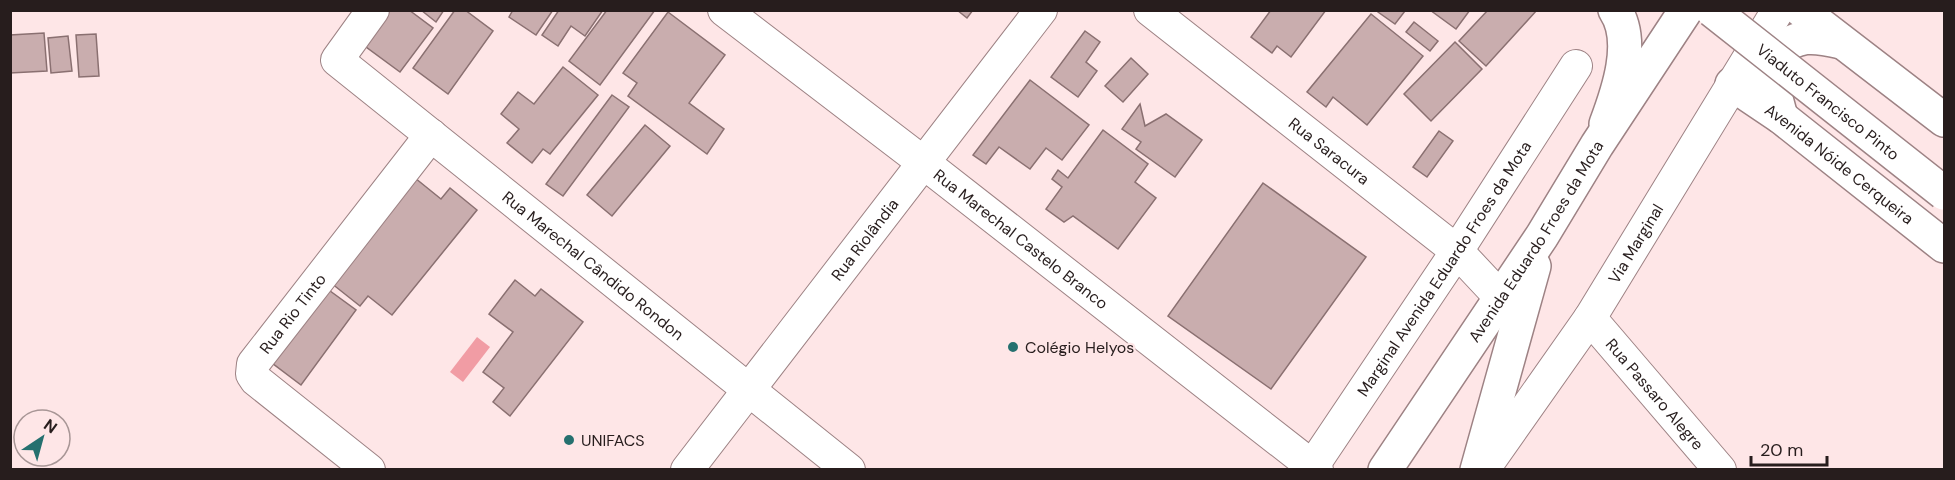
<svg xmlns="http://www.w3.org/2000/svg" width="1955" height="480" font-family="'DM Sans',sans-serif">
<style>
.water{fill:#f19ca4}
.building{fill:#c9adae;stroke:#8a7071;stroke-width:1.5}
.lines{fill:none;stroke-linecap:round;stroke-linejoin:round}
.minor-casing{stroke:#9d8284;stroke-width:34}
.major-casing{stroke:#9d8284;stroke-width:36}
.highway-casing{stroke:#9d8284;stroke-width:36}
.minor{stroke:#fff;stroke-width:32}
.major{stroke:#fff;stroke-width:33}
.highway{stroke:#fff;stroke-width:33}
.major-bridge-casing{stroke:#9d8284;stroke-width:36;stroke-linecap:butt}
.major-bridge{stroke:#fff;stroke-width:33}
.poi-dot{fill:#25706f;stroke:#fee6e7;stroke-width:2}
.labels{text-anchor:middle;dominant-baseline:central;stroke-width:4.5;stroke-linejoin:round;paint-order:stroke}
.street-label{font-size:16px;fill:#271d1d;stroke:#fee6e7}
.poi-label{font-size:16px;fill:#271d1d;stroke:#fee6e7;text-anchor:start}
</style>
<rect width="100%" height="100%" fill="#fee6e7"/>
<polygon class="water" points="477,337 490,347 463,382 450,372"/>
<g class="building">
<polygon points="386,10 409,10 433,28 400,72 362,44"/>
<polygon points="421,10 444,10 436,22"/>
<polygon points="455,10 465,10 493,31 448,94 413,68"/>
<polygon points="513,10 553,10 536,35 509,17"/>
<polygon points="559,10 603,10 585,36 571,26 558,46 542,35"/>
<polygon points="607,10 655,10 600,85 569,61"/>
<polygon points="957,10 973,10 967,18"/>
<polygon points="1271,10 1326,10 1291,57 1277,46 1272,53 1251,37"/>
<polygon points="1379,10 1405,10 1405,11 1395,24 1378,12"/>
<polygon points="1430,10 1470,10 1456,29"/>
<polygon points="1488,10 1537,10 1486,66 1459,41"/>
<polygon points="668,12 725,55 689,103 724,129 707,154 628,96 637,83 623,73"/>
<polygon points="1371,14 1423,56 1367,125 1333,97 1326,107 1307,92"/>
<polygon points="1414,22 1438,41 1430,51 1406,32"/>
<polygon points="1085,31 1100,42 1086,62 1097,71 1078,97 1051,77"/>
<polygon points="44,33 47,71 10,73 10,35"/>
<polygon points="96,34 99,76 79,77 76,35"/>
<polygon points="68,36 72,71 51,73 48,38"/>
<polygon points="1455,42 1482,69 1431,121 1404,94"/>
<polygon points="1131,58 1148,74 1123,102 1105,86"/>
<polygon points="563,67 598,95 550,154 543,149 532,163 507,143 519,129 501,114 518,92 534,104"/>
<polygon points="1030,80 1089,125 1062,160 1046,148 1030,169 999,147 986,164 973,155"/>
<polygon points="612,95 629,107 563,196 546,184"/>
<polygon points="1140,104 1145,126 1166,114 1202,140 1175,177 1136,149 1141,142 1122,129"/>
<polygon points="645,125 670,146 612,216 587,195"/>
<polygon points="1103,130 1148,164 1135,182 1156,198 1118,249 1073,216 1064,222 1046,209 1062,187 1052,179 1058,170 1068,178"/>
<polygon points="1439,131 1453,141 1427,177 1413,167"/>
<polygon points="415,178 441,199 450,188 477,210 392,315 368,296 360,306 331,283"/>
<polygon points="1263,183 1366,257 1271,389 1168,316"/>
<polygon points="515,280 535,296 541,289 583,322 510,416 493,402 504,388 483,372 513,332 489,314"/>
<polygon points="326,288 356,310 301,385 272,363"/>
</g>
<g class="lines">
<defs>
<g id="minor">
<path id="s1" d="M373,10L337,60L849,470"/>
<path id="s2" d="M724,10L924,163L1317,470"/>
<path id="s3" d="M1150,10L1457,251L1501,298"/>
<path id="s4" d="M1590,318L1720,470"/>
<path id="s5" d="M369,470L256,380L252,374L253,364L431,135"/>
<path id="s6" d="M687,470L1041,10"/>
<path id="s7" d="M1310,470L1457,251L1576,66"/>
<path id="s8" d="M1483,470L1590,318L1778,10"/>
</g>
<g id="major">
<polyline points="1801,10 1944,120"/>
<path id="s9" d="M1732,84L1781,117L1944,246"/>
<path d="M1781,117L1769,72L1774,53C1799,34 1811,35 1841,42"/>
<path d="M1606,124C1618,92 1636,41 1615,10"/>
</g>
<g id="highway">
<path id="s10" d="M1385,470L1542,236L1597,145L1686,10"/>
<polyline points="1477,470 1534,266"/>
</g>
</defs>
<use href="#minor" class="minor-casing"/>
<use href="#major" class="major-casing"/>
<use href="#highway" class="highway-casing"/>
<use href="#minor" class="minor"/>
<use href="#major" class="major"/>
<use href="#highway" class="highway"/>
<defs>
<g id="major-bridge">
<path id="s11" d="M1712,10L1944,193"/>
</g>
</defs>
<use href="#major-bridge" class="major-bridge-casing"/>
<use href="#major-bridge" class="major-bridge"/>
</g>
<g class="poi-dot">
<circle cx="1013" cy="347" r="6"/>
<circle cx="569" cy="440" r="6"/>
</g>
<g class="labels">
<g class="street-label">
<text stroke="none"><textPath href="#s11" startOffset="148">Viaduto Francisco Pinto</textPath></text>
<text stroke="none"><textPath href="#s3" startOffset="228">Rua Saracura</textPath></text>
<text stroke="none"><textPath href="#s9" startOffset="134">Avenida Nóide Cerqueira</textPath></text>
<text stroke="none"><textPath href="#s2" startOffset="375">Rua Marechal Castelo Branco</textPath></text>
<text stroke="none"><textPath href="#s6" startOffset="291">Rua Riolândia</textPath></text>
<text stroke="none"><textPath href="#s10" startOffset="274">Avenida Eduardo Froes da Mota</textPath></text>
<text stroke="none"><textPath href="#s8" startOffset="273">Via Marginal</textPath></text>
<text stroke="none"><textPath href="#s1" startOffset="390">Rua Marechal Cândido Rondon</textPath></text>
<text stroke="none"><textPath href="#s7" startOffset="242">Marginal Avenida Eduardo Froes da Mota</textPath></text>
<text stroke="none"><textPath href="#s5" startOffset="226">Rua Rio Tinto</textPath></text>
<text stroke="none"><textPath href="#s4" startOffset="100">Rua Passaro Alegre</textPath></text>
</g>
<g class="poi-label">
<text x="1025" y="347">Colégio Helyos</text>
<text x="581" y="440">UNIFACS</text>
</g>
</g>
<rect width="1955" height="480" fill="none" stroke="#271d1d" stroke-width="24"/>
<g transform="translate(42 438) rotate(36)"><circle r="28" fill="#fee6e7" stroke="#a89696" stroke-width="1.5"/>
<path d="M0-4.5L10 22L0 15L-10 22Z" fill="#25706f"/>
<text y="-9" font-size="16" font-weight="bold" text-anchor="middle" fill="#271d1d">N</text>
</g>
<path d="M1751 456v9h76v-9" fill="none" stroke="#271d1d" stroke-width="3"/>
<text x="1760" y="456" font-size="18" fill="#271d1d" stroke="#fee6e7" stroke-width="4.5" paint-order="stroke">20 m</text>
</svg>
